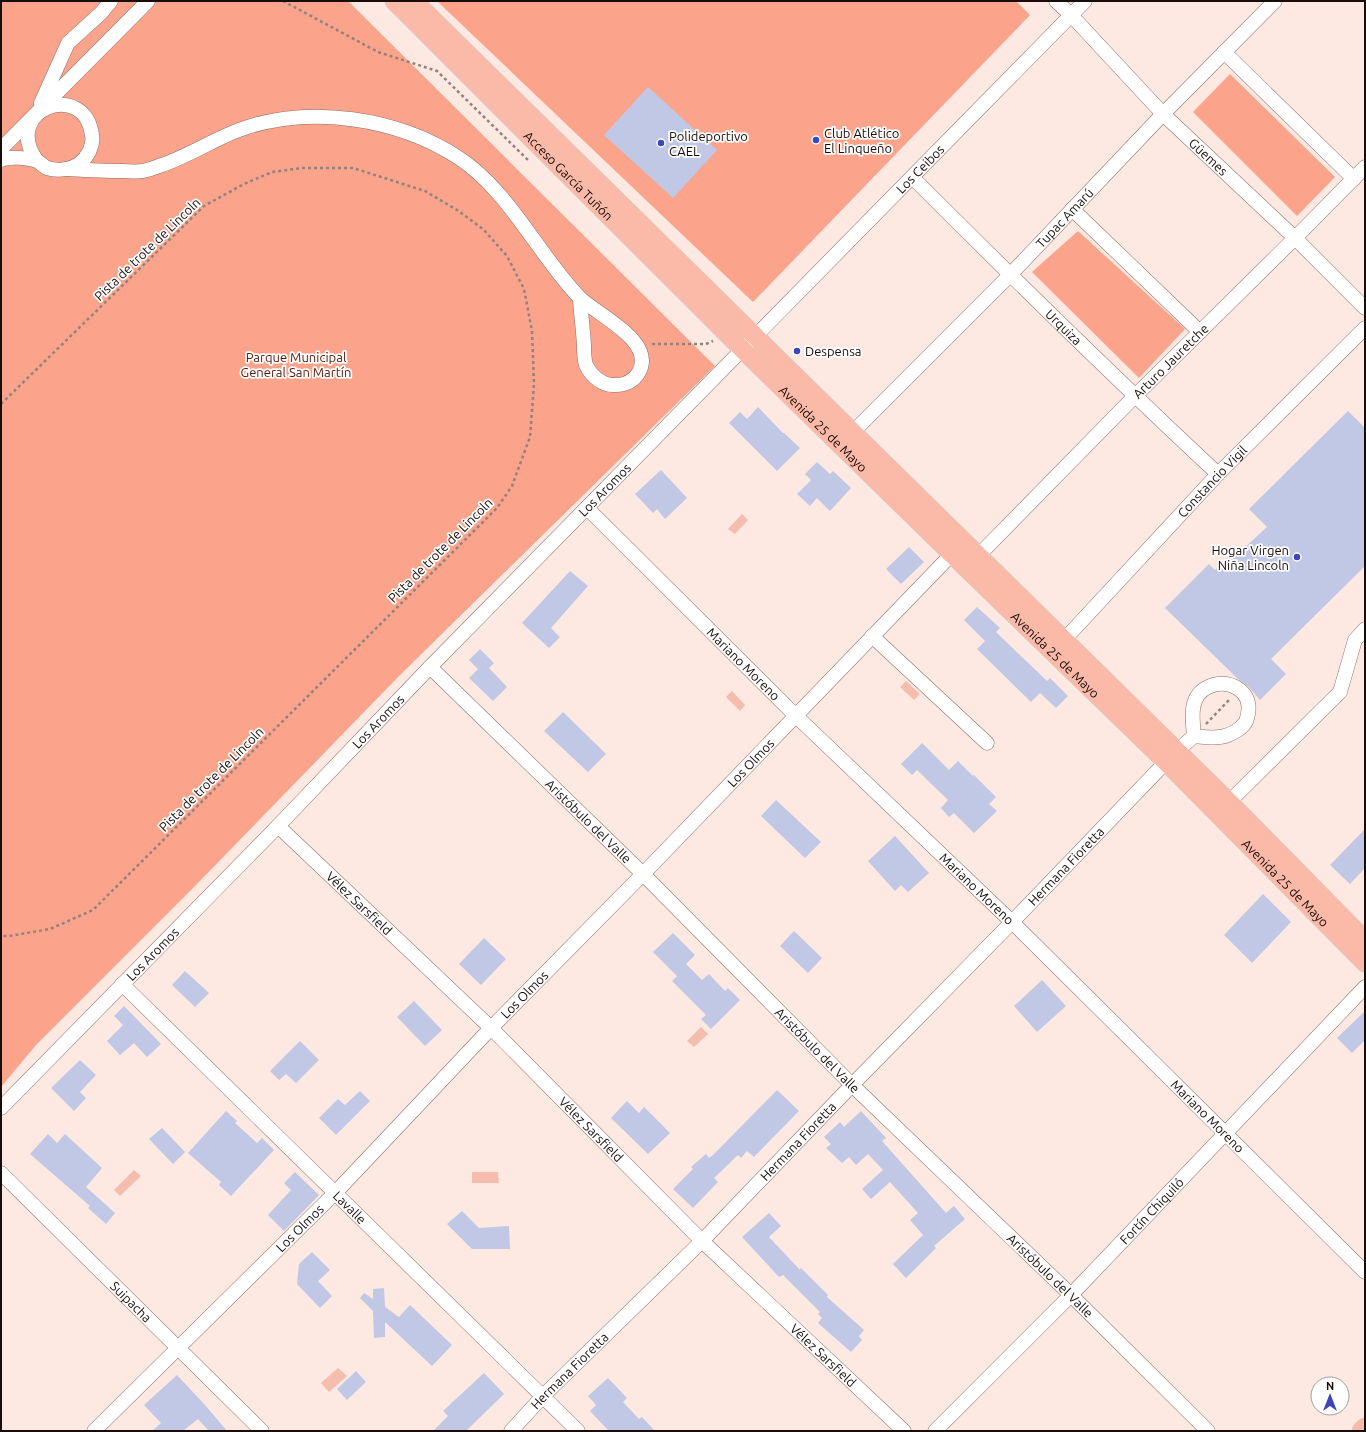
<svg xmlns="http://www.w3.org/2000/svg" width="1366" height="1432" font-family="Ubuntu,sans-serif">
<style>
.green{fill:#fca48b}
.water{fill:#f4bdad}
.building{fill:#c0c8e5}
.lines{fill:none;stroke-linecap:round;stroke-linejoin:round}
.minor-casing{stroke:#8d6f66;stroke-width:15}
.major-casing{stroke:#d1cece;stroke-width:19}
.path{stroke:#92827d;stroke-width:2.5;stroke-dasharray:3 3;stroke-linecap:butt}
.minor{stroke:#fff;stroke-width:14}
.major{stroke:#fbbaa8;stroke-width:18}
.poi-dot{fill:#3c45b9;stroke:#fff;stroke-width:1.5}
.labels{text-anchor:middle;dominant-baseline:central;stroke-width:3.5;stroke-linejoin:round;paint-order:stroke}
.poi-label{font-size:13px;fill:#170c09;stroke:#fff;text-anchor:start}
.street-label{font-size:13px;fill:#170c09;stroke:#fff}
.park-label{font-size:13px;fill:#501a0a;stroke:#fff}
</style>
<rect width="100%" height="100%" fill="#fde8e2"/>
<g class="green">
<polygon points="1,1 348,1 715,366 400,675 193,888 36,1045 1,1087"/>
<polygon points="437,1 1016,1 1030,15 753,302"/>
<polygon points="1230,74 1335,177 1297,216 1193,112"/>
<polygon points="1078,231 1185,329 1139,378 1032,272"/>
</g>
<g class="water">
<polygon points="742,514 748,520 735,534 728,529"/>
<polygon points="906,681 920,694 914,700 900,687"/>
<polygon points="732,691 745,705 740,711 726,697"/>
<polygon points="701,1027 708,1034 694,1047 687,1041"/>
<polygon points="134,1170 141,1176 120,1196 114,1190"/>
<polygon points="472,1172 498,1172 499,1183 472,1183"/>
<polygon points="338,1368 347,1376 329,1392 321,1383"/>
</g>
<g class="building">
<polygon points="648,87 717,150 673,198 604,135"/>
<polygon points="758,407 783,433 784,433 800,448 777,471 729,423 740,412 747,419"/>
<polygon points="1348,411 1365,428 1365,566 1271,659 1286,674 1260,700 1248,686 1238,679 1165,608 1209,564 1215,570 1239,546 1243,549 1267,527 1249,509"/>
<polygon points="817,462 830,474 833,471 851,488 830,511 817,498 810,506 797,494 811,480 805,474"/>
<polygon points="661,470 687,498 665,519 657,509 653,513 635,494"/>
<polygon points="909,547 924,562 901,584 886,569"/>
<polygon points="570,571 588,586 551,628 560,637 549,648 522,623"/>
<polygon points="977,607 1000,628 996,632 1047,681 1050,678 1068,696 1056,708 1040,693 1031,702 977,649 985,641 964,620"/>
<polygon points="480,649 494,663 489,668 507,687 493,701 469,678 478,669 469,660"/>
<polygon points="563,712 606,754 588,772 544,731"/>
<polygon points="922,743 949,770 958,761 973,776 974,775 996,797 989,804 997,811 974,833 954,813 949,817 941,808 948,800 917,770 912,775 901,764"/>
<polygon points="776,800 821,842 805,858 761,816"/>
<polygon points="1365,829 1365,868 1350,884 1330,865"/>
<polygon points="895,836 929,873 908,892 901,885 895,891 868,861"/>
<polygon points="1263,894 1291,922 1252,963 1224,935"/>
<polygon points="794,931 822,958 808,973 780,946"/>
<polygon points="673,933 695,955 686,964 702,980 709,974 725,991 728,988 740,1000 711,1029 701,1019 706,1015 672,981 677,976 653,952"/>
<polygon points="484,938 506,959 481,985 459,964"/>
<polygon points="185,971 209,993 195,1007 172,985"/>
<polygon points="1042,980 1066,1006 1037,1032 1014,1006"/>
<polygon points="414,1001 442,1030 425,1046 397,1017"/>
<polygon points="124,1006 161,1044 147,1057 134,1043 120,1055 107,1041 123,1025 114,1016"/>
<polygon points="1365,1011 1365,1040 1352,1053 1337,1038"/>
<polygon points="300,1041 319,1060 296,1083 286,1074 279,1080 270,1071"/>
<polygon points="80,1060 96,1075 80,1092 86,1098 74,1111 51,1088"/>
<polygon points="777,1090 799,1111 754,1157 747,1151 741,1158 738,1155 714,1178 718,1182 693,1208 673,1189 693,1169 691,1167 706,1154 709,1158 714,1154"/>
<polygon points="360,1091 370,1101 336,1135 319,1118 338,1099 345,1105"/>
<polygon points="627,1101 639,1113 644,1107 670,1133 648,1154 611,1118"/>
<polygon points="226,1111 237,1121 235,1123 257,1143 262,1138 274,1150 231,1196 219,1185 221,1182 188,1153"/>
<polygon points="861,1111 886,1138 882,1141 946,1213 954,1206 965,1219 934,1246 936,1248 906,1278 893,1264 923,1235 910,1220 918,1213 890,1182 871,1199 862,1189 883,1170 868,1154 856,1165 849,1157 842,1163 826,1148 831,1144 824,1137 840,1122 844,1127"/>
<polygon points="162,1128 185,1152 173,1164 149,1139"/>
<polygon points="48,1134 57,1143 65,1134 102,1168 86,1187 115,1213 106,1224 88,1208 90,1206 30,1154"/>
<polygon points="295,1172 319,1195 284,1231 268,1215 291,1190 284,1183"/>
<polygon points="462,1211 479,1228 509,1226 510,1249 472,1249 447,1224"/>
<polygon points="769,1213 781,1226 769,1237 800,1270 801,1268 828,1295 827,1297 864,1330 859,1336 862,1340 851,1352 818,1323 822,1318 818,1314 820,1312 783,1275 779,1277 742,1237"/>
<polygon points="312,1252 330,1270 318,1281 332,1296 320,1308 297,1284 299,1264"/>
<polygon points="384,1288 385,1307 399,1317 410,1305 452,1345 432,1366 385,1322 385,1337 374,1338 373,1311 360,1298 364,1293 373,1299 373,1289"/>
<polygon points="356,1371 366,1382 347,1400 337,1389"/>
<polygon points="484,1373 504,1394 466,1431 433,1431 448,1416 443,1411"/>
<polygon points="177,1375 205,1405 227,1431 209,1431 198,1419 183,1431 152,1431 161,1423 144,1405"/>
<polygon points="608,1378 627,1398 623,1402 639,1419 642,1417 655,1431 609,1431 590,1411 596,1405 588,1396"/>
</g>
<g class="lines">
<defs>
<g id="minor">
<path id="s1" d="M1056,1L1071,15L1163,114L1295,238L1365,308"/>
<polyline points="1224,52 1354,179"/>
<polyline points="41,103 68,43 101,13 111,1"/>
<polyline points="1,149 148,1"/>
<path d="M1,160C9,156 29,158 37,161C41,163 43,166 47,168C57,171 70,170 79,164C88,157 94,145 92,135C85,79 0,109 37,161"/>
<path d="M68,169C86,170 104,171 122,171C129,171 136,172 143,171C148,170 154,168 159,166C187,157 212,140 239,130C309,104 398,118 459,158C509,191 538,254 579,297C595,314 656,340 639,372C634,381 625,385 615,385C603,386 591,376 586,365C584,359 584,351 584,345C583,329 581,314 580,299"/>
<path id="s2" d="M913,178C1013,278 1114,377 1218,474"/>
<polyline points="1072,209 1200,332"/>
<path id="s3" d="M853,432L1010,275L1163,114L1275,1"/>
<path id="s4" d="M587,508L795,715L1012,922L1365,1272"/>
<path id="s5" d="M978,556L1135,396L1295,238L1365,167"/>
<polyline points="872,636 987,743"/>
<path id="s6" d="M1064,640L1218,474L1365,328"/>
<path id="s7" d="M430,667L643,874L852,1085L1071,1295L1208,1431"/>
<path d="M1177,751L1194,736C1192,717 1189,696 1208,687C1228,677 1253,691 1248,714C1247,717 1247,721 1245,723C1241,729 1232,734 1225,736C1215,739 1204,737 1194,736"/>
<polyline points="1229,802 1340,692 1355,640 1365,629"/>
<path id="s8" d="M278,826L491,1028L702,1241L904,1431"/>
<path id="s9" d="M122,984L578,1431"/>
<path id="s10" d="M1,1108L278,826L430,667L1085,1"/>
<path id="s11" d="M1,1173L262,1431"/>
<path id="s12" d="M94,1431L336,1192L491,1028L643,874L952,554"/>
<path id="s13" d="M511,1431L543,1396L702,1241L852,1085L1012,922L1166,762"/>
<path id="s14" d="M935,1431L1071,1295L1365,987"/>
</g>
<g id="major">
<path id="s15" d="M394,1L743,350L966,568L1166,762L1365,963"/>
<polyline points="414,1 1229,802 1365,940"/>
<polyline points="1361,1431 1365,1427"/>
</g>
</defs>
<use href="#minor" class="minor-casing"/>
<use href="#major" class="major-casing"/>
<g class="path">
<polyline points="283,1 378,52 437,71 529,161"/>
<polyline points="652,344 706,344 713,341"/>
<polyline points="1,404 204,206 244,184 272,172 302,168 353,168 425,191 457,210 483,229 507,256 524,289 532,331 534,384 530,437 512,486 497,508 93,910 50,929 9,936 1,936"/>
<polyline points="1206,724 1229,700"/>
</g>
<use href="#minor" class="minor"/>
<use href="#major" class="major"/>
</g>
<g class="poi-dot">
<circle cx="816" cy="140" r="4"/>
<circle cx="661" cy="143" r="4"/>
<circle cx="797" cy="351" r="4"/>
<circle cx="1297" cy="557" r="4"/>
</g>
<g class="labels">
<g class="poi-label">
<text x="824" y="133">Club Atlético<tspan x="824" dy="15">El Linqueño</tspan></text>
<text x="669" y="136">Polideportivo<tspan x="669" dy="15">CAEL</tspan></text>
<text x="805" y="351">Despensa</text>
<text x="1289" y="550" text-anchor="end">Hogar Virgen<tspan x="1289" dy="15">Niña Lincoln</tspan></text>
</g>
<g class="street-label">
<text stroke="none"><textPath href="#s1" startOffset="218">Güemes</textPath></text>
<text stroke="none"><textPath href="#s10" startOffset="1314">Los Ceibos</textPath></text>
<text stroke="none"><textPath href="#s15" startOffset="247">Acceso García Tuñón</textPath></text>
<text stroke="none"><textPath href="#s3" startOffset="301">Tupac Amarú</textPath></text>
<text transform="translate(147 249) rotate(-44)">Pista de trote de Lincoln</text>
<text stroke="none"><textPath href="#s2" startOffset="212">Urquiza</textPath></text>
<text stroke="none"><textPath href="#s5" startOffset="274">Arturo Jauretche</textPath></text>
<text stroke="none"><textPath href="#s15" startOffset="606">Avenida 25 de Mayo</textPath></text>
<text stroke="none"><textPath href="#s6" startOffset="217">Constancio Vigil</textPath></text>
<text stroke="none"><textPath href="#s10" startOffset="864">Los Aromos</textPath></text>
<text transform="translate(440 550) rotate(-45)">Pista de trote de Lincoln</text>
<text stroke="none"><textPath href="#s15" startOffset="930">Avenida 25 de Mayo</textPath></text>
<text stroke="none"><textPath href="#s4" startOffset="221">Mariano Moreno</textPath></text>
<text stroke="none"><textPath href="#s10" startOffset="540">Los Aromos</textPath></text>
<text stroke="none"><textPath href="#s12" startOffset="937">Los Olmos</textPath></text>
<text transform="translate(211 779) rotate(-45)">Pista de trote de Lincoln</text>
<text stroke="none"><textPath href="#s7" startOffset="221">Aristóbulo del Valle</textPath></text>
<text stroke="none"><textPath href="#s13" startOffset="792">Hermana Fioretta</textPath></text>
<text stroke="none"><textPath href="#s15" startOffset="1254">Avenida 25 de Mayo</textPath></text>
<text stroke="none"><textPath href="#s4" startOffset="545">Mariano Moreno</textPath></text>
<text stroke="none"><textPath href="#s8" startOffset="112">Vélez Sarsfield</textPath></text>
<text stroke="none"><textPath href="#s10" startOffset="216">Los Aromos</textPath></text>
<text stroke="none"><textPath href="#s12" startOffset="613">Los Olmos</textPath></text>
<text stroke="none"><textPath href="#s7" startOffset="545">Aristóbulo del Valle</textPath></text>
<text stroke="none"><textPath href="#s4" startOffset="869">Mariano Moreno</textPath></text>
<text stroke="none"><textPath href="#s8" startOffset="436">Vélez Sarsfield</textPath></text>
<text stroke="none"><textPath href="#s13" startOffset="408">Hermana Fioretta</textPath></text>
<text stroke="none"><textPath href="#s9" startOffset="319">Lavalle</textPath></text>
<text stroke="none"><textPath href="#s14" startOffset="309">Fortín Chiquiló</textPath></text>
<text stroke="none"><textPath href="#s12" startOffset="289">Los Olmos</textPath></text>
<text stroke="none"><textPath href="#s7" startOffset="869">Aristóbulo del Valle</textPath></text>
<text stroke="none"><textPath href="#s11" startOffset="183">Suipacha</textPath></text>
<text stroke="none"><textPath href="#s8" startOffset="760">Vélez Sarsfield</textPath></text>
<text stroke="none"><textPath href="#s13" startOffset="84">Hermana Fioretta</textPath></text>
</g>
<g class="park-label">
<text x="296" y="357">Parque Municipal<tspan x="296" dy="15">General San Martín</tspan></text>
</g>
</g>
<rect width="1366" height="1432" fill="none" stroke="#170c09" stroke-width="4"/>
<g transform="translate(1330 1396)"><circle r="19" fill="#ffffff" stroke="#a29e9d"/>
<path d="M0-3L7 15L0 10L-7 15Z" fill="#3c45b9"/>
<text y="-6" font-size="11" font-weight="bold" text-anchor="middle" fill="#170c09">N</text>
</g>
</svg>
